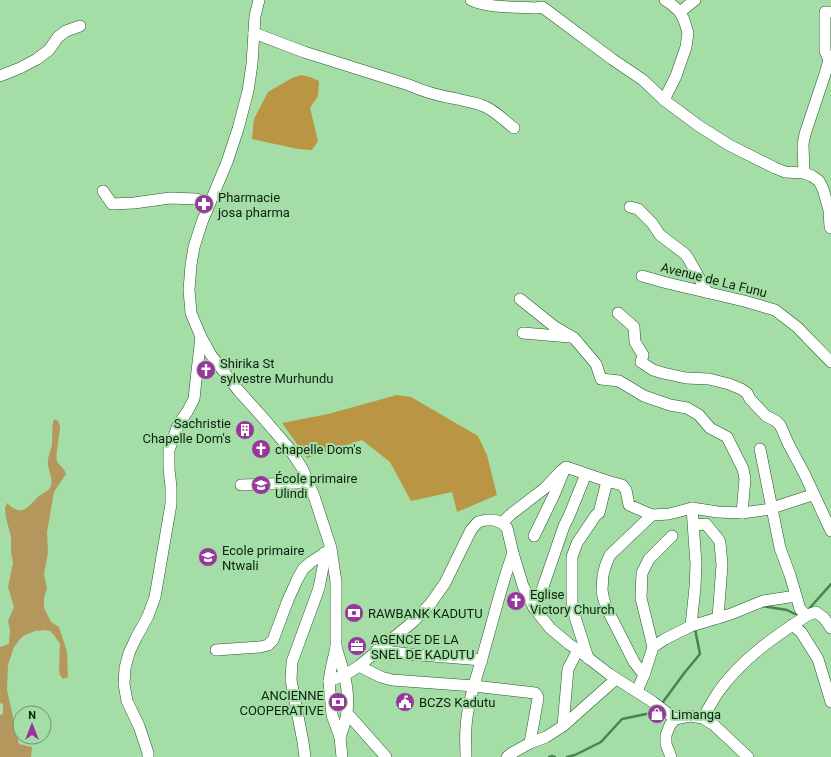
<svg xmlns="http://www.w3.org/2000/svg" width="831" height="757" font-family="Roboto,sans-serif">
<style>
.green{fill:#b3975c}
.forest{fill:#b99544}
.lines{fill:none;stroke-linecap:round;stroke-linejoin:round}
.stream{stroke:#47854c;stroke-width:2.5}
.minor-casing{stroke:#245829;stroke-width:12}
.minor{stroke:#fff;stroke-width:11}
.labels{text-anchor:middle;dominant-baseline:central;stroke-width:4;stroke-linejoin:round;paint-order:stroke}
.poi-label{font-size:13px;fill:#0c220e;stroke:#a5dda7;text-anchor:start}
.street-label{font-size:13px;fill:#0c220e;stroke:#a5dda7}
</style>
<rect width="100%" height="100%" fill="#a5dda7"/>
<path class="green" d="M54,419L58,421L60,426C60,433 55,455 57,461C59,466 64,467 66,474L54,492L47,532L48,553L44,574L47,588L44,598V608L51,622L59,627L67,652L68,677L63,679L60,675L59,670L60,644L54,635L50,631L45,630L35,631L25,635L21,638L14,647L8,665L7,690L19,744L32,747L31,757H0V715L3,714V704L0,703V647L9,644L10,630L8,621L14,607L8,587L13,563L11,552V537L6,518L5,508L7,503C23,518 27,507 39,496C43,493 49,491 51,486C53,479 49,472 48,465C47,457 51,451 52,444C53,435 51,427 54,419Z"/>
<g class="forest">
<polygon points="301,75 310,77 319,81 318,96 310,108 318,141 312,150 298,149 252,139 254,119 268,92 292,78"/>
<polygon points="397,395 411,397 478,436 487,455 497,495 457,512 452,492 411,501 390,462 362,440 307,458 282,423 328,414"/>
</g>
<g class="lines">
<g class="stream">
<polyline points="762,606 787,610 795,614 800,614"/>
<polyline points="808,610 831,584"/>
<polyline points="663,702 685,672 700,654 695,629 697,628"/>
<polyline points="549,757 552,756 555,757"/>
<polyline points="567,757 575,755 601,742 622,719 651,713"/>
</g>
<defs>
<g id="minor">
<polyline points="259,0 255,16 252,64 248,91 238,129 227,162 202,222 194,247 191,265 189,290 191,313 201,337 211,355 238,390 264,419 289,448 302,468 314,496 331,548 336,582 336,647 331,669 329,681 332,715 340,737 342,757"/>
<path d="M471,0C486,8 519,7 536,8L542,7L549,12L612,59L643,80L664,100L699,126L729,145L775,168L785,172L804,173L812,176L819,181L823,189L829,210L830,227L831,228"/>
<polyline points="680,12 695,0"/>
<path d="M254,33L304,52L409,85C424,92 440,96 457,99C465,101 473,102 481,105C494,109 503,120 514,128"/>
<polyline points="0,76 20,68 37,59 49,50 58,37 66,31 80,26"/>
<polyline points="664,100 676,76 686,47 688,33 684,20 680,12 671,4 665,0"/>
<polyline points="804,173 803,144 805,134 825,74 829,60 825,51 825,12 831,12"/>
<polyline points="103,191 112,204 134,203 170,198 196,199 210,203"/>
<polyline points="630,207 638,209 652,223 660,235 685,254 688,258 707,292"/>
<polyline points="642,276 667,283 744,301 775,310 797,327 831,362"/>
<polyline points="520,299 555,327 574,338 596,364 601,379 619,381 644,396 670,405 687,408 699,415 710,428 727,437 743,469 745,479 742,513"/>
<polyline points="618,313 634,327 635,342 643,355 641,362 653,370 663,373 686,378 709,379 729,384 741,389 747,393 750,399 766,416 776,421 780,425 789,445 804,473 831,531"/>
<polyline points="523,333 570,337"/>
<polyline points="760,449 780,548 790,575 800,609 805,614 808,615 816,612 824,618 831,628"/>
<polyline points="241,485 298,483 308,481"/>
<polyline points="502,523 510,515 545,488 561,471 566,467 607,481 622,485 626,490 629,505 652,515 669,514 692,508 718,512 742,513 771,509 775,507 809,496 812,492"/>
<polyline points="694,525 706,524 719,540 720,543 722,565 718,618"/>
<polyline points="534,536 554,495 563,473"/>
<polyline points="534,608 543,587 564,526 569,516 586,474"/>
<polyline points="792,625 801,632 818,659 831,702"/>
<polyline points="691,626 695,587 696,564 692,508"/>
<path d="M336,647C343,669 350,689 347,712C346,720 343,729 340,737"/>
<polyline points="653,647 641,598 642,573 649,559 672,536"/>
<polyline points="216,650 260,647 268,645 273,640 288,600 297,580 303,569 311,562 328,551"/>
<polyline points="377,650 408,654 482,660"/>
<polyline points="588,658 575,617 572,602 572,557 577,543 596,515 599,513 607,481"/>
<polyline points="359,666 381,677 392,680 474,686 535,693 537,695 538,698 530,743"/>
<polyline points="644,675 653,647 665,639 691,626 731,614 763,601 796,596"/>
<polyline points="329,681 345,675 359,666 414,621 431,603 445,583 471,530 478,522 486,520 494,520 502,523 507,528 513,553 523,586 534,608 550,628 569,644 578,650 609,674 653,702 675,719"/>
<polyline points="637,691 644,675 634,662 606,607 603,596 602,590 603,575 606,564 610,555 652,515"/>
<polyline points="347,713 386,757"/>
<path d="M703,718C708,709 713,700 719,691C742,659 775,636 808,615"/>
<polyline points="563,726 616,679"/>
<polyline points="148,757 148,753 139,726 127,701 124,684 125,668 129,653 136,638 148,616 155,597 171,504 171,487 169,469 169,450 173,439 178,425 187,412 194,399 196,380 201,337"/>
<polyline points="305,757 303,742 291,680 292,662 319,588 323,567 324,553"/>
<path d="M466,757C466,747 465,737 466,727C468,698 479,671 486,644C495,613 502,583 513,553"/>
<polyline points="507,757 512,753 530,743 546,737 563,726 568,669 578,650"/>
<polyline points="671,757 666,744 666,735 670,725 675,719 690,716 703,718 714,725 748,757"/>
</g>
</defs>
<use href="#minor" class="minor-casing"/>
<use href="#minor" class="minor"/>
</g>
<defs>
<symbol id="pharmacy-disc" viewBox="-11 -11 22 22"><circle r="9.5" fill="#97369d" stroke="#a5dda7"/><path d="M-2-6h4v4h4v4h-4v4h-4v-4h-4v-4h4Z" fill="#fff"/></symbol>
<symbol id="church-disc" viewBox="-11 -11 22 22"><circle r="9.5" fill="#97369d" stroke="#a5dda7"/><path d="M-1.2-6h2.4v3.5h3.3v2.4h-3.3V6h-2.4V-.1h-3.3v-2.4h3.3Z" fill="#fff"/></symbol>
<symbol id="building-disc" viewBox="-11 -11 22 22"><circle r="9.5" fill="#97369d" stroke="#a5dda7"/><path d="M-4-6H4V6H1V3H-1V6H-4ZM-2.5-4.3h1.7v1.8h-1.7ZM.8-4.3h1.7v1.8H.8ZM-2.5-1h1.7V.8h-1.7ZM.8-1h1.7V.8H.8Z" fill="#fff"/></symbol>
<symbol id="school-disc" viewBox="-11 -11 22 22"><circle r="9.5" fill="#97369d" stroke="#a5dda7"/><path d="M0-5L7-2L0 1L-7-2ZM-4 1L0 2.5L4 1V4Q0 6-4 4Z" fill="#fff"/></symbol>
<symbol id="bank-disc" viewBox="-11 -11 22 22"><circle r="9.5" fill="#97369d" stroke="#a5dda7"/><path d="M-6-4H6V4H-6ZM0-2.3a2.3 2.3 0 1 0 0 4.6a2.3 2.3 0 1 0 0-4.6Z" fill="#fff"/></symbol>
<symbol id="office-disc" viewBox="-11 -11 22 22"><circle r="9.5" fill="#97369d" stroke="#a5dda7"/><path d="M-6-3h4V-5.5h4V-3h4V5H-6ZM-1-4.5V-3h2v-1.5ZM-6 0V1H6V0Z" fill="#fff"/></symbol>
<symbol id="civic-disc" viewBox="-11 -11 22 22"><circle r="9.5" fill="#97369d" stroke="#a5dda7"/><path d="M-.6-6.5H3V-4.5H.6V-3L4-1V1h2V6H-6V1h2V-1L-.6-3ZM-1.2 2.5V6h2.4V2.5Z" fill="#fff"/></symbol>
<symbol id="shop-disc" viewBox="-11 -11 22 22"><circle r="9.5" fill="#97369d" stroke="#a5dda7"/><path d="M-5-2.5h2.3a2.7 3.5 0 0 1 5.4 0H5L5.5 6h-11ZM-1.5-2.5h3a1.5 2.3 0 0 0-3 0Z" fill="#fff"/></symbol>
</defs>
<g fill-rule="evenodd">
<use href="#pharmacy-disc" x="193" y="193" width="22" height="22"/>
<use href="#church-disc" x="195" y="359" width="22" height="22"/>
<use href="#building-disc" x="234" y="419" width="22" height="22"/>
<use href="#church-disc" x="250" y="438" width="22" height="22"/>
<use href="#school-disc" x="250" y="474" width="22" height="22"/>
<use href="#school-disc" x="197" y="546" width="22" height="22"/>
<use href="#church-disc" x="505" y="590" width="22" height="22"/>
<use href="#bank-disc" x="343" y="602" width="22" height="22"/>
<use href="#office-disc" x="346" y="635" width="22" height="22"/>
<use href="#bank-disc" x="327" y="691" width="22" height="22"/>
<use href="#civic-disc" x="394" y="691" width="22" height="22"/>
<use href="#shop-disc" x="646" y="703" width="22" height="22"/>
</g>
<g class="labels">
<g class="poi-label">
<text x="218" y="197">Pharmacie<tspan x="218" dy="15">josa pharma</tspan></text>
<text x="220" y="363">Shirika St<tspan x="220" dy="15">sylvestre Murhundu</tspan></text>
<text x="231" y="423" text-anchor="end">Sachristie<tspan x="231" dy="15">Chapelle Dom's</tspan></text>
<text x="275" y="449">chapelle Dom's</text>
<text x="275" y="478">École primaire<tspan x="275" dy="15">Ulindi</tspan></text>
<text x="222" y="550">Ecole primaire<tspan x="222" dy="15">Ntwali</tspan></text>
<text x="530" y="594">Eglise<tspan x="530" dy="15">Victory Church</tspan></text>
<text x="368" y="613">RAWBANK KADUTU</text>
<text x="371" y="639">AGENCE DE LA<tspan x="371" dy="15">SNEL DE KADUTU</tspan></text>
<text x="324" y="695" text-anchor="end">ANCIENNE<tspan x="324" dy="15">COOPERATIVE</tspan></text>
<text x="419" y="702">BCZS Kadutu</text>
<text x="671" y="714">Limanga</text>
</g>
<g class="street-label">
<text transform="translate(714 280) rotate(14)">Avenue de La Funu</text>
</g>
</g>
<g transform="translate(32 725)"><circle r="19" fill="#a5dda7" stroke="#68926a"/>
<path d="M0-3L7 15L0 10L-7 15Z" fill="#97369d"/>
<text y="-6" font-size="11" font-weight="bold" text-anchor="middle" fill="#0c220e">N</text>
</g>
</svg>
